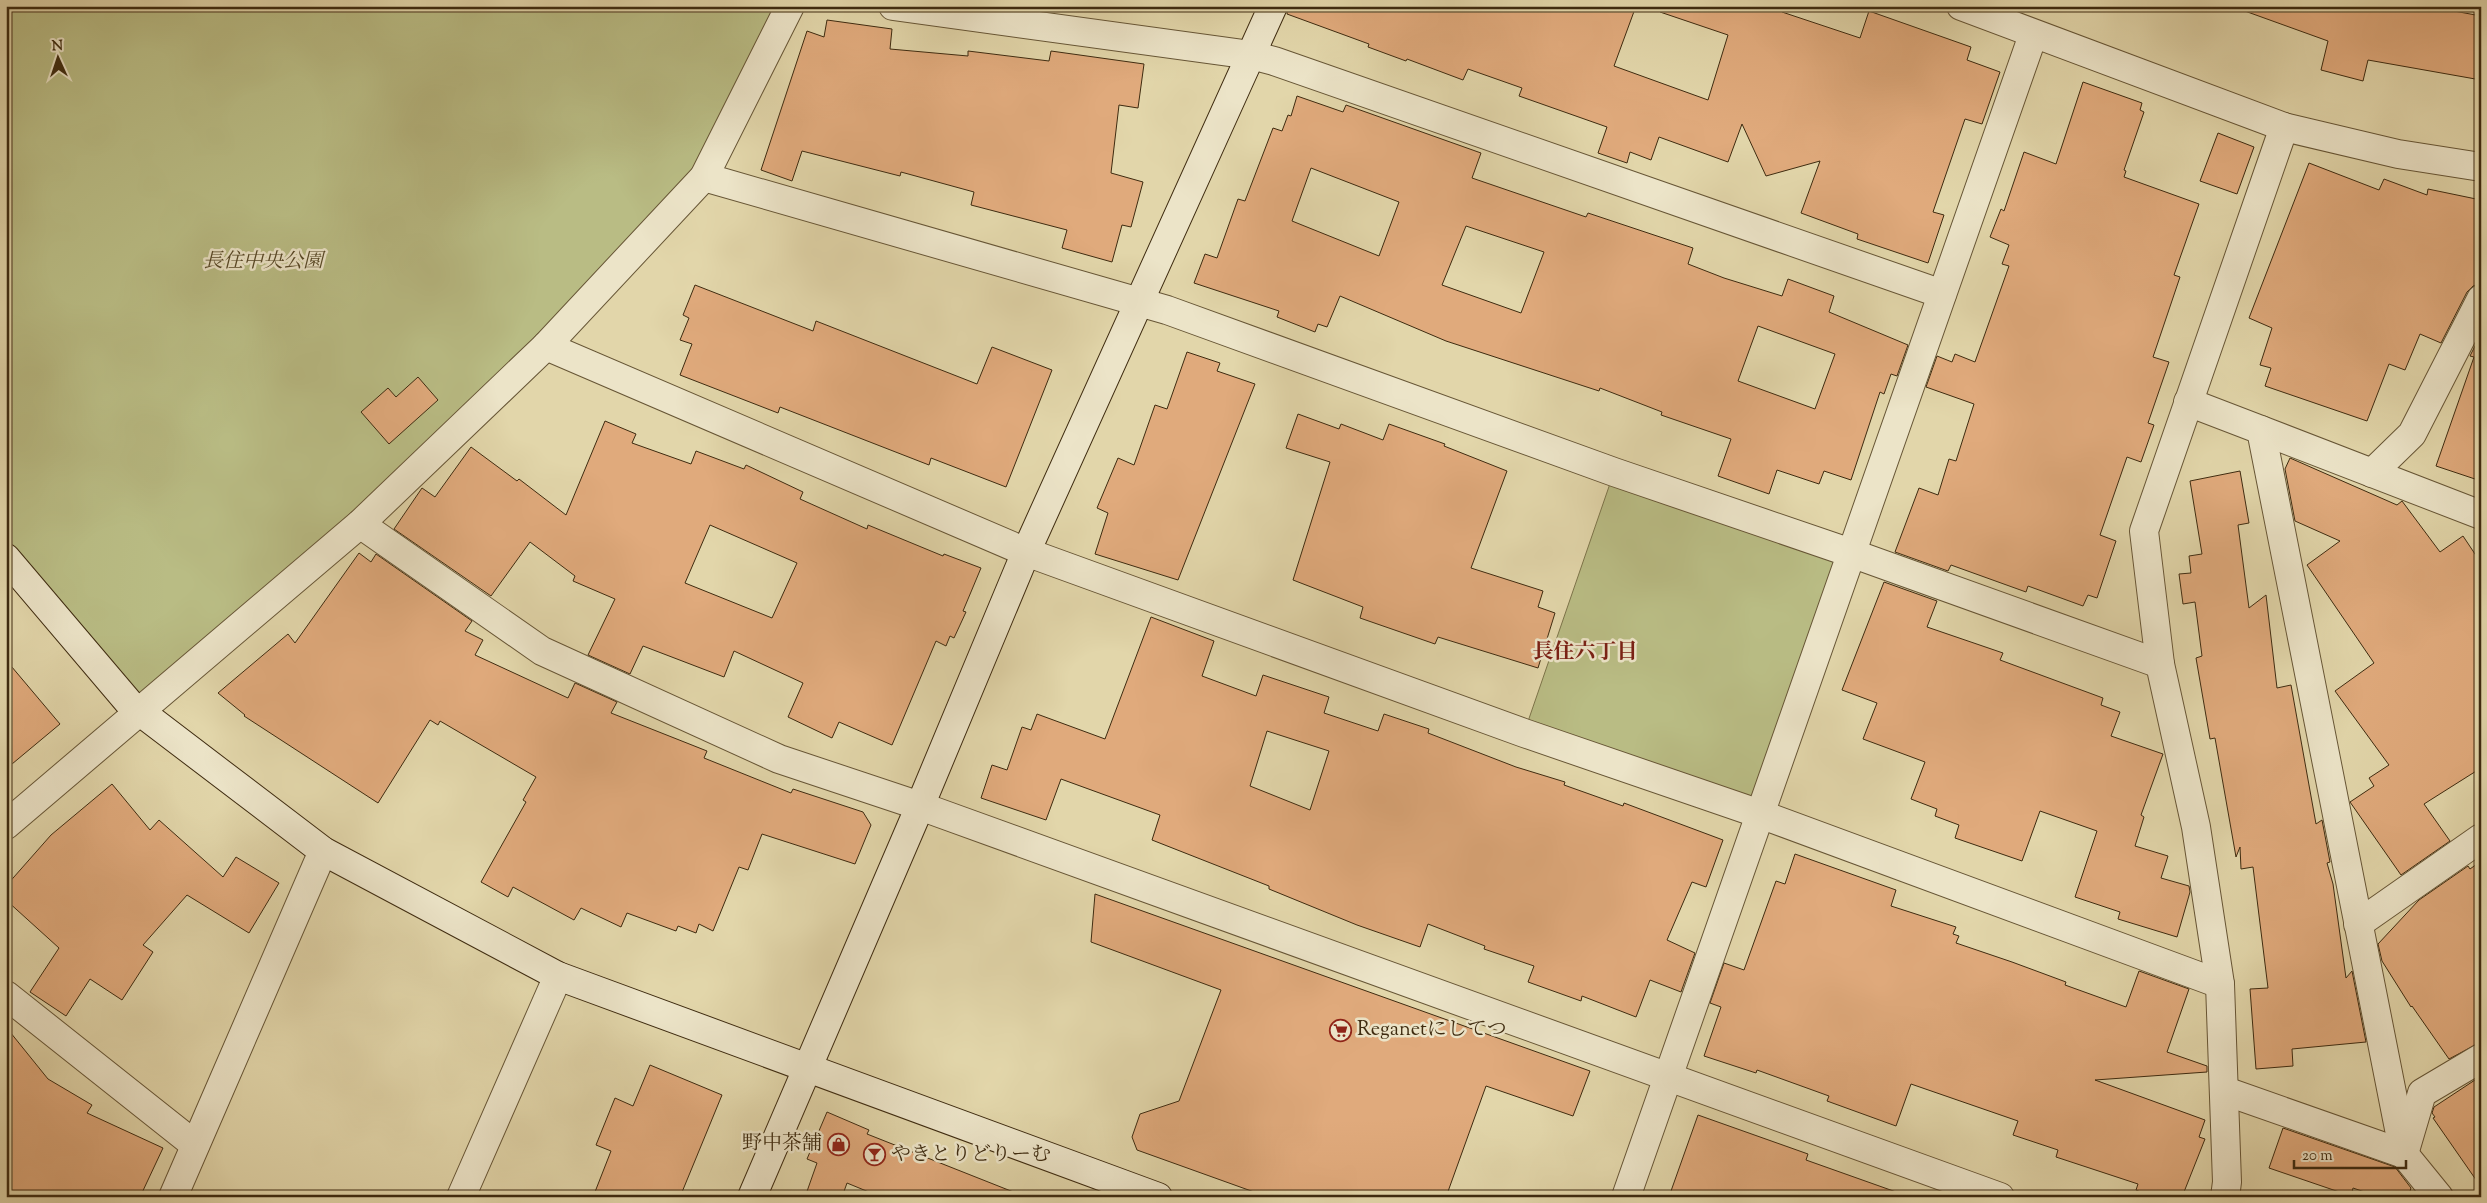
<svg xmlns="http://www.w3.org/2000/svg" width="2487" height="1203" font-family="'Sorts Mill Goudy','Noto Serif JP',serif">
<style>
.green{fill:#b9bc84;stroke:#7c744a}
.building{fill:#e0aa7c;stroke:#3e2b10;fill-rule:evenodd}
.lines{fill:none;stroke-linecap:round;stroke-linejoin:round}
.street-casing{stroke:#675636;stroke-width:30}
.secondary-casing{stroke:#3e2b10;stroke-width:30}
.street{stroke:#ece4c8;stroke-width:28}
.secondary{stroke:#ece4c8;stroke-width:28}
.labels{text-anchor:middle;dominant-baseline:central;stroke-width:5;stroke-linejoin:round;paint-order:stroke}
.park-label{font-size:20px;font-style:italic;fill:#574827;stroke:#ece4c8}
.poi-label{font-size:20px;fill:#3e2b10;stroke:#ece4c8;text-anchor:start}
.neighbourhood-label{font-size:21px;font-weight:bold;fill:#7a1f14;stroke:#ece4c8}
</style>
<rect width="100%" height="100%" fill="#e2d6aa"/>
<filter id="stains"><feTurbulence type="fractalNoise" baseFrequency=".004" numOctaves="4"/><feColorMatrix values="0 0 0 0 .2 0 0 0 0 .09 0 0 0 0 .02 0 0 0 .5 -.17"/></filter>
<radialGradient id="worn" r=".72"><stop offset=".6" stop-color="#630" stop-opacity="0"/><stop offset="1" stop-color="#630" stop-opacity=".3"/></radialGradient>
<g class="green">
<polygon points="6,6 790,6 704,177 546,346 141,713 6,557"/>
<polygon points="1614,472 1851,553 1760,814 1524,733"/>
</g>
<g class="building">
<polygon points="1288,6 1636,6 1614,66 1708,100 1728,35 1660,12 1660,6 1784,6 1782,12 1860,38 1869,11 1971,47 1967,60 2000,72 1982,124 1965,119 1933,212 1944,215 1928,263 1857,239 1858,234 1801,213 1820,161 1766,176 1742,124 1728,162 1659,137 1651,160 1630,152 1627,163 1598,153 1607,127 1519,96 1522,88 1468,69 1463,80 1407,59 1406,61 1368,47 1369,44 1287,14"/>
<polygon points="2242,6 2427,6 2481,16 2481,80 2368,60 2363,81 2321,70 2328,41 2242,10"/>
<polygon points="827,20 892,29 890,49 968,56 968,51 1049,61 1051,51 1144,64 1138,108 1119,105 1111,173 1143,182 1131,227 1122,225 1112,262 1062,248 1067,230 971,205 974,192 901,172 900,176 802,151 792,181 761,170 807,31 824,37"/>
<polygon points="2083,82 2142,103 2140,110 2144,112 2124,170 2126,171 2124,177 2199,204 2174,275 2180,277 2153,357 2169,362 2148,423 2154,425 2141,462 2127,457 2100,535 2116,541 2097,598 2088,595 2083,606 2028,586 2026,592 1951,565 1948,571 1895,552 1919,488 1938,495 1949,459 1956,461 1974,404 1926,387 1937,356 1952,362 1955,354 1975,362 2009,266 2002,264 2009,245 1990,237 2001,209 2004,211 2024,152 2056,164"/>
<path d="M1297,96L1343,112L1346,105L1481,153L1472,178L1586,217L1588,213L1693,248L1688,264L1724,278L1782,296L1788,279L1834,296L1829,312L1908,345L1897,376L1891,374L1884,394L1880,392L1851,480L1824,471L1819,484L1777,470L1769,494L1718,476L1731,439L1661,415L1662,412L1600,388L1599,391L1446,341L1340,296L1327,327L1318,324L1315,332L1277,317L1279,311L1194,283L1205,254L1217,258L1238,199L1245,201L1273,128L1282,131L1288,115L1291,116ZM1311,168L1399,202L1379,256L1292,221ZM1466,226L1544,252L1521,313L1442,285ZM1758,326L1835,354L1815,409L1738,381Z"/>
<polygon points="2218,133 2254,147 2237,194 2200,181"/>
<polygon points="2309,163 2379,190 2384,179 2427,195 2428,189 2481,200 2481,283 2473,286 2467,292 2441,343 2420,334 2405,370 2389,364 2367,421 2265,386 2271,368 2260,365 2272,328 2249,318"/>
<polygon points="695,285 813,331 816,321 977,384 992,347 1052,370 1006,487 931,458 929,465 780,407 778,413 680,375 692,344 680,340 689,318 683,315"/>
<polygon points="2481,334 2481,481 2436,466 2474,357 2470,356"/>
<polygon points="1187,352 1220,363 1217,371 1255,384 1178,580 1095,554 1108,513 1097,508 1118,458 1134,465 1155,405 1167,409"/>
<polygon points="418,377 438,400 389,444 361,412 388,388 396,397"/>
<polygon points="1298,414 1339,429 1341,424 1383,440 1389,424 1445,444 1444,446 1507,471 1471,568 1543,591 1538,607 1555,613 1538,668 1438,637 1435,644 1360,618 1363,607 1293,580 1330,462 1286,448"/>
<path d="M605,421L636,434L632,443L691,464L696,451L744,469L746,465L803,492L800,499L867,529L868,525L943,556L944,554L981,568L963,611L966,612L954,638L950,636L946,646L936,641L892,745L839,722L832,738L788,717L803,683L734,651L724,677L643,646L630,674L588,655L615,599L573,581L575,576L530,542L491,596L394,529L422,488L435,497L471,447L517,481L519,479L566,515ZM710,525L797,563L772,618L685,583Z"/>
<polygon points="2290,458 2397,505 2402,501 2440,552 2463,536 2481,563 2481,768 2424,804 2450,841 2401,875 2350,802 2374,786 2369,778 2389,765 2335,691 2374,663 2307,565 2340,541 2295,521 2285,469"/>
<polygon points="2240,471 2249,523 2238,525 2249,608 2266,595 2277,688 2291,685 2316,824 2322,820 2330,862 2327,863 2333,884 2346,978 2352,971 2366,1042 2292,1049 2293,1066 2256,1069 2250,989 2268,988 2253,867 2241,869 2240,847 2236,857 2215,738 2210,739 2196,658 2202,656 2195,602 2183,604 2179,574 2191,573 2189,556 2202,554 2190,481"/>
<polygon points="359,553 371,562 376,554 472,621 465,631 483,640 475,655 568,698 575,683 617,702 611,713 707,751 704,758 791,793 793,789 863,812 871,825 855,864 762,834 748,870 739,867 713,931 699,924 696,933 678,926 676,931 627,913 621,927 581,908 574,920 513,887 508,897 481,882 526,802 523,800 536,777 440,721 438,725 430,720 378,803 244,716 245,715 218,693 288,634 295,643"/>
<polygon points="1884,582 1937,601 1927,627 2003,653 2000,660 2103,698 2101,705 2120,712 2111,736 2163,754 2141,815 2144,817 2135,846 2168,856 2161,878 2189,886 2190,892 2177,937 2118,919 2120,912 2075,897 2097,831 2040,811 2022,861 1955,838 1959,825 1935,816 1937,809 1911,799 1925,762 1863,739 1877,703 1842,690"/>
<path d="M1151,617L1214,641L1202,676L1256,696L1263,675L1329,697L1324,713L1378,731L1384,714L1429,729L1428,733L1516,767L1565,782L1564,785L1623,806L1624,803L1723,840L1706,887L1692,882L1667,940L1695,953L1681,992L1650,980L1636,1017L1582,996L1581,1001L1528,982L1534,966L1484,949L1485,946L1428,924L1420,947L1357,925L1269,889V886L1152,840L1160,815L1061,779L1046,820L981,798L992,765L1007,770L1022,727L1031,730L1037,714L1105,739ZM1267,731L1329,751L1310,810L1250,786Z"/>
<polygon points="6,660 60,724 6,769"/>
<polygon points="112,784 150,830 159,820 223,877 236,857 279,883 249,933 187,895 143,945 153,952 122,1000 90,979 66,1016 30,992 59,948 6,900 6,886 51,835"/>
<polygon points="1795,854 1896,890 1891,906 1956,927 1953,934 1959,936 1956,943 2012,962 2066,982 2065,985 2126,1007 2139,971 2189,989 2167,1052 2207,1066 2207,1072 2095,1080 2205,1120 2199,1137 2205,1139 2182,1197 2152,1197 2136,1190 2138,1184 2056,1157 2058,1150 2013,1135 2018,1121 1911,1084 1896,1126 1827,1101 1829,1096 1757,1070 1756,1073 1704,1056 1721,1007 1710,1003 1724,963 1744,970 1776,881 1785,884"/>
<polygon points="2481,861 2481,1042 2449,1059 2412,1006 2411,1007 2382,961 2378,944 2419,900 2468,866 2470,869"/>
<polygon points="1095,894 1590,1071 1573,1116 1486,1086 1446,1197 1268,1197 1137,1150 1132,1137 1140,1114 1179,1101 1221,990 1091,942"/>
<polygon points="6,1027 48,1079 92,1105 87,1113 163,1148 140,1197 6,1197"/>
<polygon points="650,1065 722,1095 680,1197 593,1197 611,1151 596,1145 615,1098 633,1106"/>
<polygon points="2481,1076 2481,1187 2433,1118 2435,1117 2432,1113 2434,1107"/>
<polygon points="827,1112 869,1130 867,1134 1021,1195 1021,1197 881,1197 847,1183 842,1197 805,1197 817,1163 807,1159"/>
<polygon points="1698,1115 1808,1154 1806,1160 1899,1193 1898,1197 1687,1197 1671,1191"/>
<polygon points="2283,1128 2395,1167 2411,1188 2408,1197 2379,1197 2353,1188 2351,1196 2269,1168"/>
</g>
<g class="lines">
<defs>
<g id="street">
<polyline points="893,6 1251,55 1274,61 1942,294"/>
<polyline points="1961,6 2284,127 2398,154 2481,167"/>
<polyline points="704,177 1167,310 1614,472 1851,553 2160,664"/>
<polyline points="546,346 1026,552 1524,733 1760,814 2220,984"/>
<polyline points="2188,402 2261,430 2404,1154 2439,1197"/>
<polyline points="2261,430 2481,515"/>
<polyline points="2372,473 2412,434 2481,299"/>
<polyline points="360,524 542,651 779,759 920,806 2000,1197"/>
<polyline points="6,825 360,524 546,346 704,177 790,6"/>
<polyline points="2358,924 2481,838"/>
<polyline points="6,995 195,1145"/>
<polyline points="2225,1091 2404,1154 2422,1093 2481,1058"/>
<polyline points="173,1197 323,851"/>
<polyline points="461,1197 558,976"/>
<polyline points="1626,1197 2033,35"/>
<polyline points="2225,1197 2227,1182 2220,984 2196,827 2160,664 2144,531 2284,127"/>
</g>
<g id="secondary">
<polyline points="6,558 130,704 323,851 558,976 1158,1197"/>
<polyline points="752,1197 920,806 1026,552 1273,6"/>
</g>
</defs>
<use href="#street" class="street-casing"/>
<use href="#secondary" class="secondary-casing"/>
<use href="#street" class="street"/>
<use href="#secondary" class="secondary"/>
</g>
<defs>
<symbol id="supermarket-ring" viewBox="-11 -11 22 22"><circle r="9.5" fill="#ece4c8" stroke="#8f2418" stroke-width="1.5"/><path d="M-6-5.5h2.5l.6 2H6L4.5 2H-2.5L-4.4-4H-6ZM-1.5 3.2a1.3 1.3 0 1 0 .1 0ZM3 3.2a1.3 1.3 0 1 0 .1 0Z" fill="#8f2418"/></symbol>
<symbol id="shop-ring" viewBox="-11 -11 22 22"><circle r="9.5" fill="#ece4c8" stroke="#8f2418" stroke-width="1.5"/><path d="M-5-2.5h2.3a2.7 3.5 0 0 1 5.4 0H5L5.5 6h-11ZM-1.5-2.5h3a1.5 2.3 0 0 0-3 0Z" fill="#8f2418"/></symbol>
<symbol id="bar-ring" viewBox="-11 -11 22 22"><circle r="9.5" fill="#ece4c8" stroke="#8f2418" stroke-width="1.5"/><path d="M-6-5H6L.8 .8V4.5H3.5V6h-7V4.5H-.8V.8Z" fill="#8f2418"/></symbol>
</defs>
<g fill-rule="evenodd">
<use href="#supermarket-ring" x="1328" y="1018" width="25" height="25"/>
<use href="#shop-ring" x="826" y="1132" width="25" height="25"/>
<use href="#bar-ring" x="862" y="1142" width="25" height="25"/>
</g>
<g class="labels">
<g class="park-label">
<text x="263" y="262">長住中央公園</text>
</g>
<g class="poi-label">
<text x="1357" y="1030">Reganetにしてつ</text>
<text x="822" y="1144" text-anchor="end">野中茶舗</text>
<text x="891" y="1155">やきとりどりーむ</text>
</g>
<g class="neighbourhood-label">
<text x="1585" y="653">長住六丁目</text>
</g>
</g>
<rect width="2487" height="1203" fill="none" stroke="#e2d6aa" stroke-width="25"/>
<rect x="8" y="8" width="2472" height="1188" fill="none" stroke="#3e2b10" stroke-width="2.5"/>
<rect x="12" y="12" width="2462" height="1178" fill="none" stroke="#3e2b10"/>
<g transform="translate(58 58) rotate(357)" stroke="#ece4c8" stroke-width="4" paint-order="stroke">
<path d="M0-4L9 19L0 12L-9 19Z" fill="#3e2b10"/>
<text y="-8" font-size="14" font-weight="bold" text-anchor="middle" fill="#3e2b10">N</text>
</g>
<path d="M2294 1160v8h112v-8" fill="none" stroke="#3e2b10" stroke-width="2.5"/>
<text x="2302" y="1160" font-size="15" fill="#3e2b10" stroke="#ece4c8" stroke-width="4" paint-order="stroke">20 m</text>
<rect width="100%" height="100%" filter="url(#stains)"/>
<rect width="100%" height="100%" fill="url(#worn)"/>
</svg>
